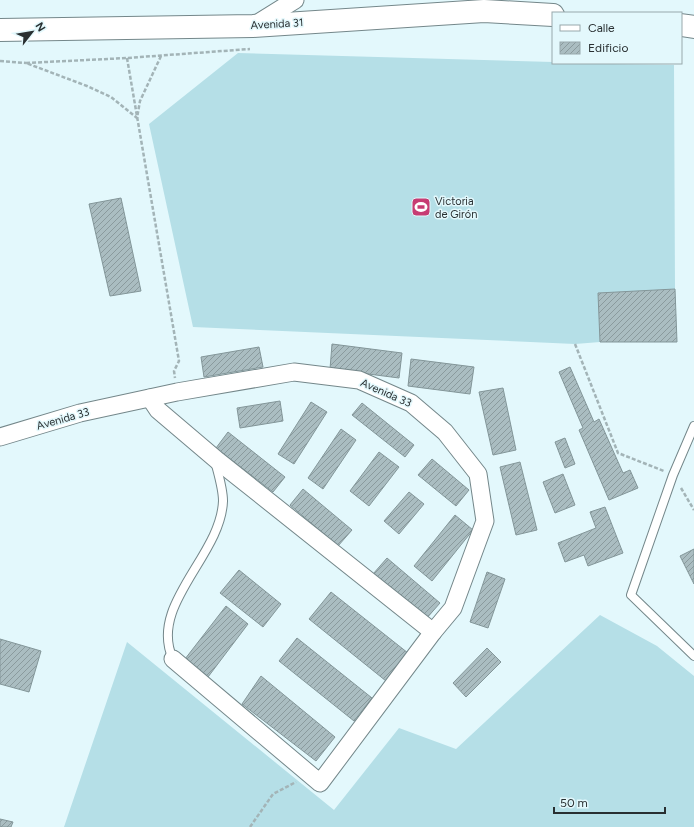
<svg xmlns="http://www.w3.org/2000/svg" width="694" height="827" font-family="Figtree,sans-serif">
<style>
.grass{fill:#b5dfe7}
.building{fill:url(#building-hatch);stroke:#839699}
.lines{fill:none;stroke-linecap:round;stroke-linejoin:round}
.lane-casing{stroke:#74878a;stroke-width:10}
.street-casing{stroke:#74878a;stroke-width:19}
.secondary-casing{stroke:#74878a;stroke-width:24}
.path{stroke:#a3b4b7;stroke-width:2.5;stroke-dasharray:4 2;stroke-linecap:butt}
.lane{stroke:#fff;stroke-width:8}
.street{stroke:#fff;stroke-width:17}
.secondary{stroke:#fff;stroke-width:22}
.labels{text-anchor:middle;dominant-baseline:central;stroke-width:3;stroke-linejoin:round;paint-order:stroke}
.street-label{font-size:11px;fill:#282f31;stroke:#e3f8fc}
.poi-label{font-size:11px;fill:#282f31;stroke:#e3f8fc;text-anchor:start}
</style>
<defs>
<pattern id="building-hatch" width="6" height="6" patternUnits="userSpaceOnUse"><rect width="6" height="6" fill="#aabdc1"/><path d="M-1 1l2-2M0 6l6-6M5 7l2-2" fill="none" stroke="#8a9a9d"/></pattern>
</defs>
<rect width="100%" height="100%" fill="#e3f8fc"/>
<g class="grass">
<polygon points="238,53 553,62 553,63 674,65 675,289 598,293 600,342 575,344 193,327 149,124"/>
<polygon points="600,615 657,646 694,676 694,827 64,827 127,642 334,810 399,728 456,749"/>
</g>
<g class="building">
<polygon points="121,198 141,291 110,296 89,204"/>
<polygon points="675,289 677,342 600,342 598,293"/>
<polygon points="332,344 402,353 399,378 330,369"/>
<polygon points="259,347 263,367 204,377 201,357"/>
<polygon points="411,359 474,367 470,394 408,386"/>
<polygon points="570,367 594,422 599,419 623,473 630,470 638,488 609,500 579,430 583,428 559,372"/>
<polygon points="503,388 516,450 493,455 479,392"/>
<polygon points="280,401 283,421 240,428 237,408"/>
<polygon points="311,402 327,412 294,464 278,454"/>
<polygon points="362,403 414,445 405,457 352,415"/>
<polygon points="341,429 356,440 323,489 308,478"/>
<polygon points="228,432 285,477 273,492 216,448"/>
<polygon points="565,438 575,464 565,468 555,442"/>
<polygon points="379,452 399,467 369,506 350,491"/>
<polygon points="432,459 469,490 456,506 418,475"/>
<polygon points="520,462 537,530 516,535 500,467"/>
<polygon points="563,474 575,505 555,513 543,482"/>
<polygon points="303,489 352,530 338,546 290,505"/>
<polygon points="409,492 424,504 399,534 384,521"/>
<polygon points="605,507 623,553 588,566 584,555 565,562 558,543 596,528 590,512"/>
<polygon points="455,515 473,530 432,581 414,566"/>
<polygon points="694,549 694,584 680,556"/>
<polygon points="387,558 440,603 426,619 373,574"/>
<polygon points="239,570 281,604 263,627 220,593"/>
<polygon points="487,572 505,579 488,628 470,622"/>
<polygon points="331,592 408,653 386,681 309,619"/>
<polygon points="226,606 248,624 208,677 185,659"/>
<polygon points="297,638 372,698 354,721 279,661"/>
<polygon points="0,639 41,651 29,692 0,684"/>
<polygon points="487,648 501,662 466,697 453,683"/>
<polygon points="261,676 335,737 316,761 242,704"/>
<polygon points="0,819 13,822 11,827 0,827"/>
</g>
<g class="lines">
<defs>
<g id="lane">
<polyline points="694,426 673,475 631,595 694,656"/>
<path d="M173,659C148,605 221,556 223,501C223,490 219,476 216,465L218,462"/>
</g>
<g id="street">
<polyline points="253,26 295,0"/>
<polyline points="150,398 158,410 218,461 433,632"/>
<polyline points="0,437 80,413 177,392 294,372 359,380 411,403 445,432 478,474 485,521 453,608 433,632 320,783 173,659"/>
</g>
<g id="secondary">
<polyline points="681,25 694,27"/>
<polyline points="0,30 253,26 484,11 553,15"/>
</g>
</defs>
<use href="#lane" class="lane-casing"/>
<use href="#street" class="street-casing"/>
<use href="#secondary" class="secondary-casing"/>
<g class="path">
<polyline points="161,56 140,101 137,118 111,97 87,86 26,63 127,58 250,49"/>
<polyline points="127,58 179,361 174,371 175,378"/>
<polyline points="0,61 26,63"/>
<polyline points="575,344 618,453 664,471"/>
<polyline points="681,488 694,510"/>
<polyline points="250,827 273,794 296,782"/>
</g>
<use href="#lane" class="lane"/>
<use href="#street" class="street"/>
<use href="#secondary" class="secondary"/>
</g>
<defs>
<symbol id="stadium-square" viewBox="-11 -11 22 22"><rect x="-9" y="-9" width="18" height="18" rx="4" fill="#c73c73" stroke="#e3f8fc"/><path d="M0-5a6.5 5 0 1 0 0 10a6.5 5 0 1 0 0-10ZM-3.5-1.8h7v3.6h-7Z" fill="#fff"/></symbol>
</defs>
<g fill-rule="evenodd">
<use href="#stadium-square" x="410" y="196" width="22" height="22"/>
</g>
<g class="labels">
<g class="street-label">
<text transform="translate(277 24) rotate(-3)">Avenida 31</text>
<text transform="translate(386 393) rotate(24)">Avenida 33</text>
<text transform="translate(63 419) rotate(-16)">Avenida 33</text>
</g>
<g class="poi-label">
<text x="435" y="201">Victoria<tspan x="435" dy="13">de Girón</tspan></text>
</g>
</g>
<rect x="552" y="12" width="130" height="52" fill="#e3f8fc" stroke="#98a8ab"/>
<rect x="560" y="25" width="20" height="6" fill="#ffffff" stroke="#98a8ab"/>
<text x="588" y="32" font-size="12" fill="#282f31">Calle</text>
<rect x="560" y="42" width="20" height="12" fill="url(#building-hatch)" stroke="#98a8ab"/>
<text x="588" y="52" font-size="12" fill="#282f31">Edificio</text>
<g transform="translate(32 32) rotate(59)" stroke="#e3f8fc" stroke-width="3" paint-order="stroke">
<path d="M0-3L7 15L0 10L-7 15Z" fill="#282f31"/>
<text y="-6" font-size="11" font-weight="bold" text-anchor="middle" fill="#282f31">N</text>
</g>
<path d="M554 807v6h111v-6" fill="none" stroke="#282f31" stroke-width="2"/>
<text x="560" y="807" font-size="12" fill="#282f31" stroke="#e3f8fc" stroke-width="3" paint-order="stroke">50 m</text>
</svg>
